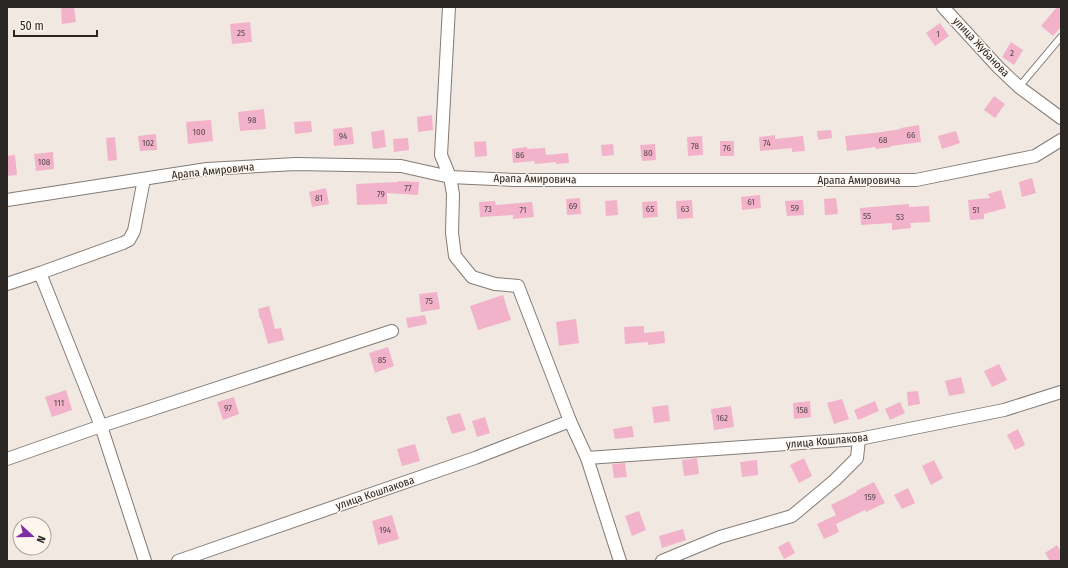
<svg xmlns="http://www.w3.org/2000/svg" width="1068" height="568" font-family="'Fira Sans Condensed',sans-serif">
<style>
.building{fill:#f1b2ca}
.lines{fill:none;stroke-linecap:round;stroke-linejoin:round}
.service-casing{stroke:#847b76;stroke-width:8}
.minor-casing{stroke:#847b76;stroke-width:14}
.service{stroke:#fff;stroke-width:6}
.minor{stroke:#fff;stroke-width:12}
.labels{text-anchor:middle;dominant-baseline:central;stroke-width:3;stroke-linejoin:round;paint-order:stroke}
.number-label{font-size:9px;fill:#5b494e}
.street-label{font-size:11px;fill:#292624;stroke:#fef5ee}
</style>
<rect width="100%" height="100%" fill="#f1e8e1"/>
<g class="building">
<polygon points="61,7 74,7 76,22 62,24"/>
<polygon points="1057,7 1061,7 1061,27 1053,36 1041,26"/>
<polygon points="250,22 252,42 232,44 230,24"/>
<polygon points="940,23 949,36 935,46 926,33"/>
<polygon points="1011,42 1023,50 1014,65 1002,57"/>
<polygon points="994,96 1005,104 995,118 984,110"/>
<polygon points="264,109 266,129 240,131 238,112"/>
<polygon points="432,115 433,130 418,132 417,117"/>
<polygon points="211,120 213,141 188,144 186,122"/>
<polygon points="311,121 312,132 295,134 294,122"/>
<polygon points="919,125 921,142 891,146 891,147 876,149 875,147 847,151 845,136 874,133 901,129 901,128"/>
<polygon points="352,127 354,144 334,146 333,129"/>
<polygon points="384,130 386,147 373,149 371,132"/>
<polygon points="831,130 832,138 818,140 817,131"/>
<polygon points="956,131 960,143 942,149 938,136"/>
<polygon points="156,134 157,150 140,151 138,136"/>
<polygon points="775,135 775,139 803,136 805,151 792,152 792,148 760,151 759,137"/>
<polygon points="702,136 703,155 688,156 687,137"/>
<polygon points="115,137 117,160 108,161 106,138"/>
<polygon points="408,138 409,150 394,152 393,139"/>
<polygon points="486,141 487,156 475,157 474,142"/>
<rect x="720" y="141" width="14" height="15"/>
<polygon points="613,144 614,155 602,156 601,145"/>
<polygon points="655,144 656,160 642,161 640,145"/>
<polygon points="527,147 527,149 545,148 546,155 568,153 569,163 556,164 556,162 535,164 534,161 513,163 512,149"/>
<polygon points="53,152 54,169 36,171 34,154"/>
<polygon points="15,155 17,175 7,176 7,156"/>
<polygon points="1032,178 1036,193 1022,197 1019,182"/>
<polygon points="398,181 419,182 418,195 387,193 387,204 357,205 356,184 398,182"/>
<polygon points="326,188 329,204 312,207 309,192"/>
<polygon points="1001,190 1006,208 984,214 984,219 970,220 968,200 990,198 988,194"/>
<polygon points="760,195 761,208 742,210 741,197"/>
<polygon points="580,198 581,214 567,215 566,199"/>
<polygon points="836,198 838,214 825,215 824,199"/>
<polygon points="617,200 618,215 606,216 605,201"/>
<polygon points="692,200 693,218 677,219 676,201"/>
<polygon points="803,200 804,215 787,216 785,201"/>
<polygon points="495,201 496,205 532,202 534,217 513,219 513,215 480,217 479,202"/>
<polygon points="657,201 658,217 643,218 642,202"/>
<polygon points="909,204 909,207 929,206 930,222 910,223 911,228 892,230 892,223 861,225 860,208"/>
<polygon points="437,292 440,309 421,312 419,294"/>
<polygon points="503,295 511,320 478,330 470,306"/>
<polygon points="269,306 275,329 281,328 284,340 268,344 261,319 260,319 258,309"/>
<polygon points="425,315 427,324 408,328 406,318"/>
<polygon points="576,319 579,343 559,346 556,322"/>
<polygon points="644,326 644,333 664,331 665,343 648,345 648,342 625,344 624,327"/>
<polygon points="388,347 394,366 375,373 369,353"/>
<polygon points="999,364 1007,380 992,387 984,371"/>
<polygon points="961,377 965,393 949,396 945,381"/>
<polygon points="66,390 72,410 52,417 45,397"/>
<polygon points="918,391 920,404 908,406 907,392"/>
<polygon points="234,397 239,414 223,420 217,402"/>
<polygon points="842,399 849,419 834,424 827,403"/>
<polygon points="810,401 811,417 794,419 793,403"/>
<polygon points="875,401 879,411 858,420 854,410"/>
<polygon points="900,402 905,413 890,420 885,409"/>
<polygon points="668,405 670,421 654,423 652,407"/>
<polygon points="731,406 734,427 714,430 711,409"/>
<polygon points="460,413 466,430 452,434 446,417"/>
<polygon points="485,417 490,433 477,437 472,421"/>
<polygon points="632,426 634,437 615,439 613,429"/>
<polygon points="1018,429 1025,445 1015,450 1007,435"/>
<polygon points="415,444 420,461 402,466 397,449"/>
<polygon points="697,458 699,474 684,476 682,460"/>
<polygon points="804,458 812,476 799,483 790,465"/>
<polygon points="757,460 758,475 742,477 740,462"/>
<polygon points="934,460 943,478 931,485 922,466"/>
<polygon points="625,463 627,477 614,478 612,464"/>
<polygon points="874,482 885,503 866,512 865,510 836,524 839,532 824,539 817,524 836,515 831,505 857,492 856,491"/>
<polygon points="908,488 915,503 902,509 894,495"/>
<polygon points="639,511 646,530 632,536 625,516"/>
<polygon points="392,515 399,539 378,545 372,521"/>
<polygon points="683,529 686,540 662,548 659,536"/>
<polygon points="789,541 795,553 784,559 778,547"/>
<polygon points="1057,545 1061,552 1061,561 1050,561 1045,553"/>
</g>
<g class="lines">
<defs>
<polyline id="service" points="1019,87 1061,37"/>
<g id="minor">
<polyline points="449,7 441,155 450,177 453,194 452,233 455,256 472,277 495,284 518,286 570,421 587,458 620,561"/>
<polyline points="943,7 998,67 1019,87 1061,118"/>
<polyline points="7,200 207,169 296,164 401,166 450,177 516,180 916,180 1035,156 1061,140"/>
<polyline points="40,273 123,243 129,240 134,231 144,179"/>
<polyline points="7,284 40,273 101,426 145,561"/>
<polyline points="587,458 859,439 1004,410 1061,392"/>
<polyline points="7,459 101,426 392,331"/>
<polyline points="178,561 475,458 570,421"/>
<polyline points="662,561 720,537 792,516 835,480 857,458 859,439"/>
</g>
</defs>
<use href="#service" class="service-casing"/>
<use href="#minor" class="minor-casing"/>
<use href="#service" class="service"/>
<use href="#minor" class="minor"/>
</g>
<g class="labels">
<g class="number-label">
<text x="241" y="33">25</text>
<text x="938" y="34">1</text>
<text x="1012" y="53">2</text>
<text x="252" y="120">98</text>
<text x="199" y="132">100</text>
<text x="911" y="135">66</text>
<text x="343" y="136">94</text>
<text x="883" y="140">68</text>
<text x="148" y="143">102</text>
<text x="767" y="143">74</text>
<text x="695" y="146">78</text>
<text x="727" y="148">76</text>
<text x="648" y="153">80</text>
<text x="520" y="155">86</text>
<text x="44" y="162">108</text>
<text x="408" y="188">77</text>
<text x="381" y="194">79</text>
<text x="319" y="198">81</text>
<text x="751" y="202">61</text>
<text x="573" y="206">69</text>
<text x="795" y="208">59</text>
<text x="488" y="209">73</text>
<text x="650" y="209">65</text>
<text x="685" y="209">63</text>
<text x="523" y="210">71</text>
<text x="976" y="210">51</text>
<text x="867" y="216">55</text>
<text x="900" y="217">53</text>
<text x="429" y="301">75</text>
<text x="382" y="360">85</text>
<text x="59" y="403">111</text>
<text x="228" y="408">97</text>
<text x="802" y="410">158</text>
<text x="722" y="418">162</text>
<text x="870" y="497">159</text>
<text x="385" y="530">194</text>
</g>
<g class="street-label">
<text transform="translate(981 47) rotate(47)">улица Жубанова</text>
<text transform="translate(213 171) rotate(-6)">Арапа Амировича</text>
<text transform="translate(535 179) rotate(1)">Арапа Амировича</text>
<text x="859" y="180">Арапа Амировича</text>
<text transform="translate(827 441) rotate(-5)">улица Кошлакова</text>
<text transform="translate(375 493) rotate(-19)">улица Кошлакова</text>
</g>
</g>
<rect width="1068" height="568" fill="none" stroke="#292624" stroke-width="16"/>
<g transform="translate(32 536) rotate(111)"><circle r="19" fill="#fef5ee" stroke="#a9a29d"/>
<path d="M0-3L7 15L0 10L-7 15Z" fill="#7c2fa0"/>
<text y="-6" font-size="11" font-weight="bold" text-anchor="middle" fill="#292624">N</text>
</g>
<path d="M14 30v6h83v-6" fill="none" stroke="#292624" stroke-width="2"/>
<text x="20" y="30" font-size="12" fill="#292624" stroke="#fef5ee" stroke-width="3" paint-order="stroke">50 m</text>
</svg>
